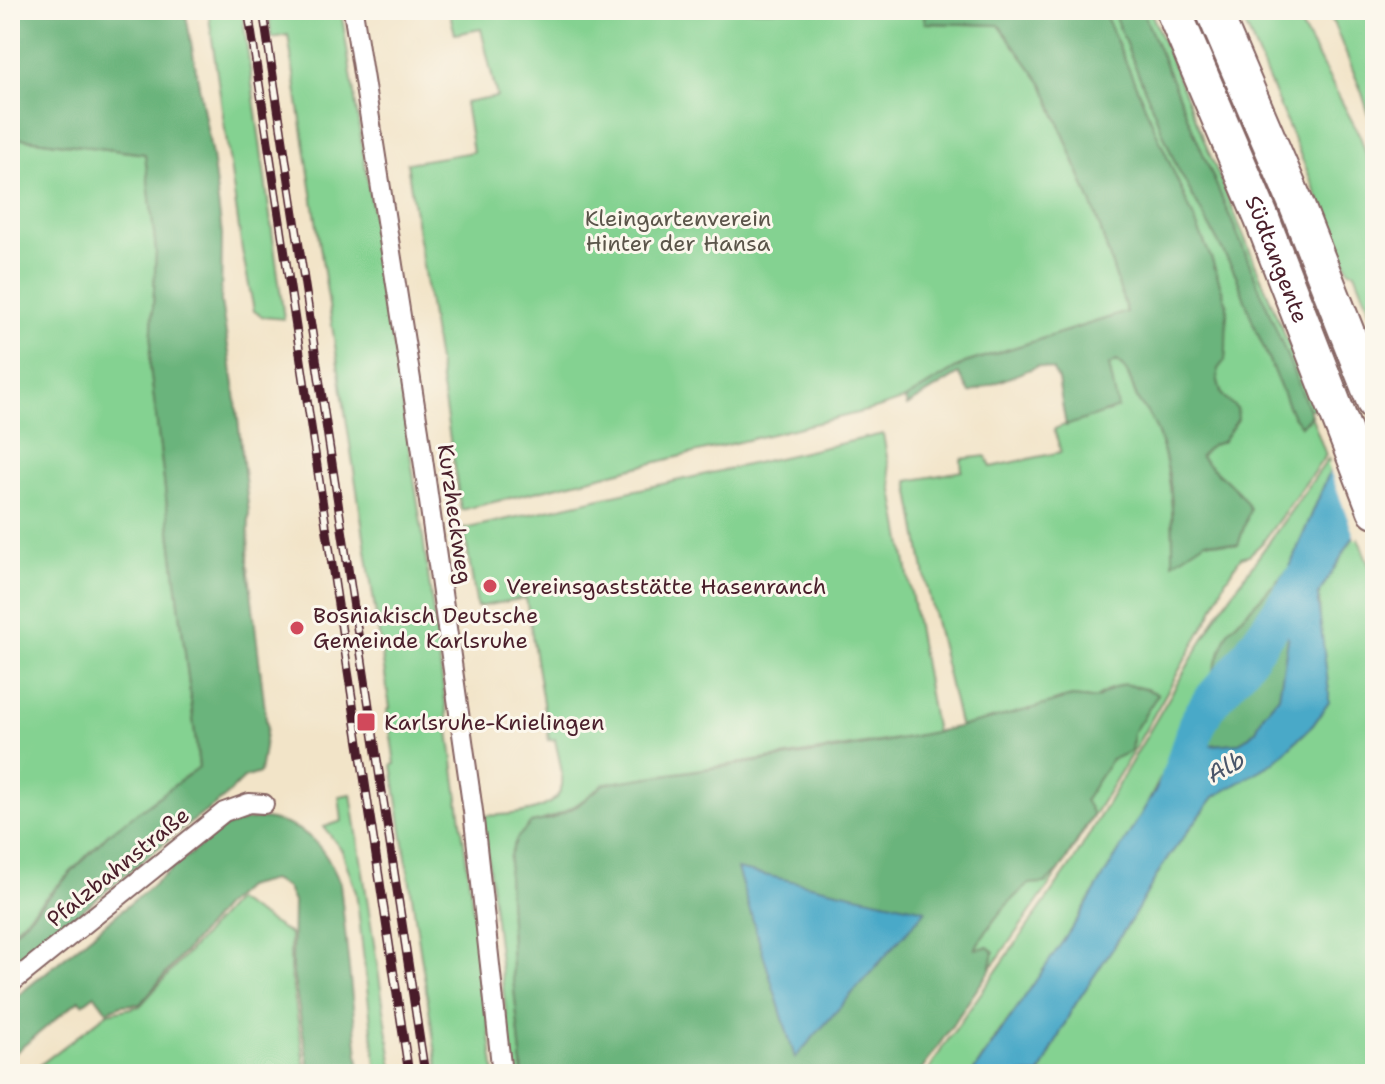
<svg xmlns="http://www.w3.org/2000/svg" width="1385" height="1084" font-family="'Shantell Sans',sans-serif">
<style>
.green{fill:#84d291;stroke:#67785e;stroke-width:2}
.forest{fill:#6bb47b;stroke:#5a6a53;stroke-width:2}
.water{fill:#49a9c8;stroke:#4a647a;stroke-width:2}
.pier{fill:#f2e4c8}
.lines{fill:none;stroke-linecap:round;stroke-linejoin:round}
.river{stroke:#49a9c8;stroke-width:38}
.street-casing{stroke:#856462;stroke-width:22}
.highway-casing{stroke:#856462;stroke-width:38}
.street{stroke:#fff;stroke-width:18}
.highway{stroke:#fff;stroke-width:34}
.rail-casing{stroke:#4a1f2b;stroke-width:9}
.rail{stroke:#fbf7ec;stroke-width:6;stroke-dasharray:18;stroke-linecap:butt}
.poi-dot{fill:#d1495b;stroke:#fbf7ec;stroke-width:3}
.labels{text-anchor:middle;dominant-baseline:central;stroke-width:6;stroke-linejoin:round;paint-order:stroke}
.park-label{font-size:22px;fill:#5b554a;stroke:#fbf7ec}
.street-label{font-size:22px;fill:#4a1f2b;stroke:#fbf7ec}
.poi-label{font-size:22px;fill:#4a1f2b;stroke:#fbf7ec;text-anchor:start}
.water-label{font-size:24px;font-style:italic;fill:#4a566a;stroke:#fbf7ec}
</style>
<rect width="100%" height="100%" fill="#fbf7ec"/>
<filter id="ink" filterUnits="userSpaceOnUse"><feTurbulence type="fractalNoise" baseFrequency=".0125" numOctaves="2"/><feDisplacementMap in="SourceGraphic" scale="16" xChannelSelector="R" yChannelSelector="G"/><feConvolveMatrix kernelMatrix="1 2 1 2 8 2 1 2 1" color-interpolation-filters="sRGB"/></filter>
<filter id="wash" filterUnits="userSpaceOnUse"><feTurbulence type="fractalNoise" baseFrequency=".006" numOctaves="4" result="noise"/><feDisplacementMap in="SourceGraphic" scale="32" xChannelSelector="R" yChannelSelector="G"/><feGaussianBlur stdDeviation="1.8" result="paint"/><feColorMatrix in="noise" values="0 0 0 0 0 0 0 0 0 0 0 0 0 0 0 0 0 1.4 0 .05"/><feComposite in="paint" operator="in"/></filter>
<g filter="url(#wash)">
<rect width="100%" height="100%" fill="#f2e4c8"/>
<g class="green">
<polygon points="208,10 242,10 284,319 263,317 254,311 242,250"/>
<polygon points="269,10 341,10 422,530 495,1074 439,1074 392,765 395,764 387,710 390,708 288,35 271,38"/>
<polygon points="449,10 923,10 926,23 999,25 1044,86 1095,212 1127,312 965,363 905,399 878,408 461,510 407,163 473,152 465,103 497,97 481,29 455,34"/>
<path d="M1103,10H1112L1177,167L1236,275L1254,325L1292,415L1308,421L1311,415L1326,455L1262,543L1249,555L1241,557L1225,581L1211,614L1134,750L1062,867L961,1011L990,970L994,952L988,947L975,949L1001,910L1023,889L1034,881L1041,883L1059,871L1084,801L1111,760L1133,742V733L1158,694L1146,689H1110L1094,699L1069,697L1059,702L960,728L926,582L908,481L962,471L961,459L986,456L991,467L1061,452L1054,429L1086,417L1110,412L1109,364L1116,361C1130,372 1131,384 1137,399C1141,407 1148,412 1152,419C1173,464 1173,514 1173,562L1206,541L1238,545L1250,509C1240,488 1216,474 1200,456L1212,445L1222,442L1238,419L1222,395L1218,381V369L1225,360L1227,305L1212,260Z"/>
<polygon points="1142,10 1150,10 1315,408 1308,410 1241,243"/>
<polygon points="1193,10 1200,10 1353,380 1348,390"/>
<polygon points="1239,10 1293,10 1360,136 1375,180 1375,322 1355,272 1349,270"/>
<polygon points="1328,10 1375,10 1375,134 1361,90"/>
<polygon points="10,137 145,154 156,251 150,367 199,768 108,834 10,934"/>
<path d="M883,434L936,733L604,784C581,803 561,817 531,823L510,855L508,875L512,970L523,1074H513L483,816C505,815 558,814 562,785C564,772 557,752 555,739L549,740L526,598L477,607L464,529Z"/>
<polygon points="1328,459 1332,466 1289,569 1229,630 1188,736 1161,777 1136,826 1043,974 1000,1031 972,1074 927,1074 943,1047 1073,862 1219,612"/>
<polygon points="1356,533 1375,580 1375,1074 1040,1074 1071,1011 1133,917 1164,863 1214,797 1273,763 1313,725 1329,702 1329,692 1320,631 1319,593"/>
<polygon points="351,794 394,1074 377,1074 356,892 342,851 324,827 342,821 339,796"/>
<polygon points="235,900 290,934 290,969 306,1074 28,1074 108,1013 140,1006"/>
</g>
<g class="forest">
<polygon points="10,10 185,10 212,156 222,234 221,302 234,385 249,513 248,565 267,727 260,773 244,778 223,799 175,834 10,970 10,937 108,834 199,767 150,367 156,251 145,154 10,137"/>
<path d="M923,10H1103L1212,260L1227,305L1226,350L1225,360L1218,369V381L1222,395L1237,409L1238,419L1222,442L1212,445L1200,456C1216,474 1240,488 1250,509L1238,545L1206,541L1173,563C1173,515 1174,462 1151,418C1147,411 1140,406 1137,398C1131,384 1130,371 1117,361L1109,365L1118,408L1066,426L1058,380L1053,370L1038,366L970,393L959,374L907,406L905,399L965,363L1127,312L1095,212L1044,86L999,25L925,23Z"/>
<polygon points="1112,10 1142,10 1241,243 1311,415 1301,426 1292,415 1254,325 1236,275 1177,167"/>
<polygon points="1289,569 1283,583 1284,628 1288,639 1280,696 1263,715 1256,730 1246,739 1239,743 1196,746 1192,738 1188,736 1229,630"/>
<path d="M1124,684L1146,689L1158,694L1133,733L1131,751L1111,760L1085,800L1093,814L1059,871L1045,883L1029,884C1007,902 989,924 975,949L988,947L994,952L990,970L919,1074H523L512,970L508,875L510,855L517,838L531,823L551,819L577,806L604,784C759,760 918,745 1067,698C1077,695 1088,701 1097,698C1107,693 1113,687 1124,684Z"/>
<path d="M265,819C307,825 324,846 340,883L360,1074H310L292,968L293,902L286,887L272,880L245,887L223,907L140,1004L122,1005L107,1011L95,995L83,1004L79,1000L10,1057V1002L221,829L247,820Z"/>
</g>
<g class="water">
<polygon points="1332,466 1356,533 1319,593 1318,602 1329,692 1329,702 1313,725 1273,763 1214,797 1164,863 1133,917 1071,1011 1040,1074 972,1074 1078,919 1188,736 1192,738 1197,746 1239,743 1246,739 1256,730 1263,715 1279,696 1288,639 1280,610 1283,583"/>
<polygon points="737,869 926,910 795,1058"/>
</g>
<polygon class="pier" points="1375,378 1375,504 1356,541 1328,465 1371,380"/>
<g class="lines">
<polyline class="river" points="1177,788 1197,724 1211,701 1241,667 1302,581"/>
</g>
</g>
<g filter="url(#ink)">
<g class="lines">
<defs>
<g id="street">
<polyline points="353,10 419,431 473,811 502,1074"/>
<polyline points="10,984 224,812 249,803 264,804"/>
</g>
<g id="highway">
<path id="s1" d="M1173,10L1262,219L1375,510"/>
<polyline points="1213,10 1297,206 1375,404"/>
</g>
</defs>
<use href="#street" class="street-casing"/>
<use href="#highway" class="highway-casing"/>
<use href="#street" class="street"/>
<use href="#highway" class="highway"/>
<defs>
<g id="rail">
<polyline points="248,10 409,1074"/>
<polyline points="263,10 425,1074"/>
</g>
</defs>
<use href="#rail" class="rail-casing"/>
<use href="#rail" class="rail"/>
</g>
</g>
<g class="poi-dot">
<circle cx="490" cy="586" r="8"/>
<circle cx="297" cy="628" r="8"/>
<rect x="356" y="712" width="20" height="20" rx="4"/>
</g>
<g class="labels">
<g class="park-label">
<text x="678" y="218">Kleingartenverein<tspan x="678" dy="25">Hinter der Hansa</tspan></text>
</g>
<g class="street-label">
<text stroke="none"><textPath href="#s1" startOffset="270">Südtangente</textPath></text>
<text transform="translate(455 514) rotate(82)">Kurzheckweg</text>
<text transform="translate(118 867) rotate(-39)">Pfalzbahnstraße</text>
</g>
<g class="poi-label">
<text x="506" y="586">Vereinsgaststätte Hasenranch</text>
<text x="313" y="615">Bosniakisch Deutsche<tspan x="313" dy="25">Gemeinde Karlsruhe</tspan></text>
<text x="384" y="722">Karlsruhe-Knielingen</text>
</g>
<g class="water-label">
<text transform="translate(1226 767) rotate(-28)">Alb</text>
</g>
</g>
<rect width="1385" height="1084" fill="none" stroke="#fbf7ec" stroke-width="40"/>
</svg>
